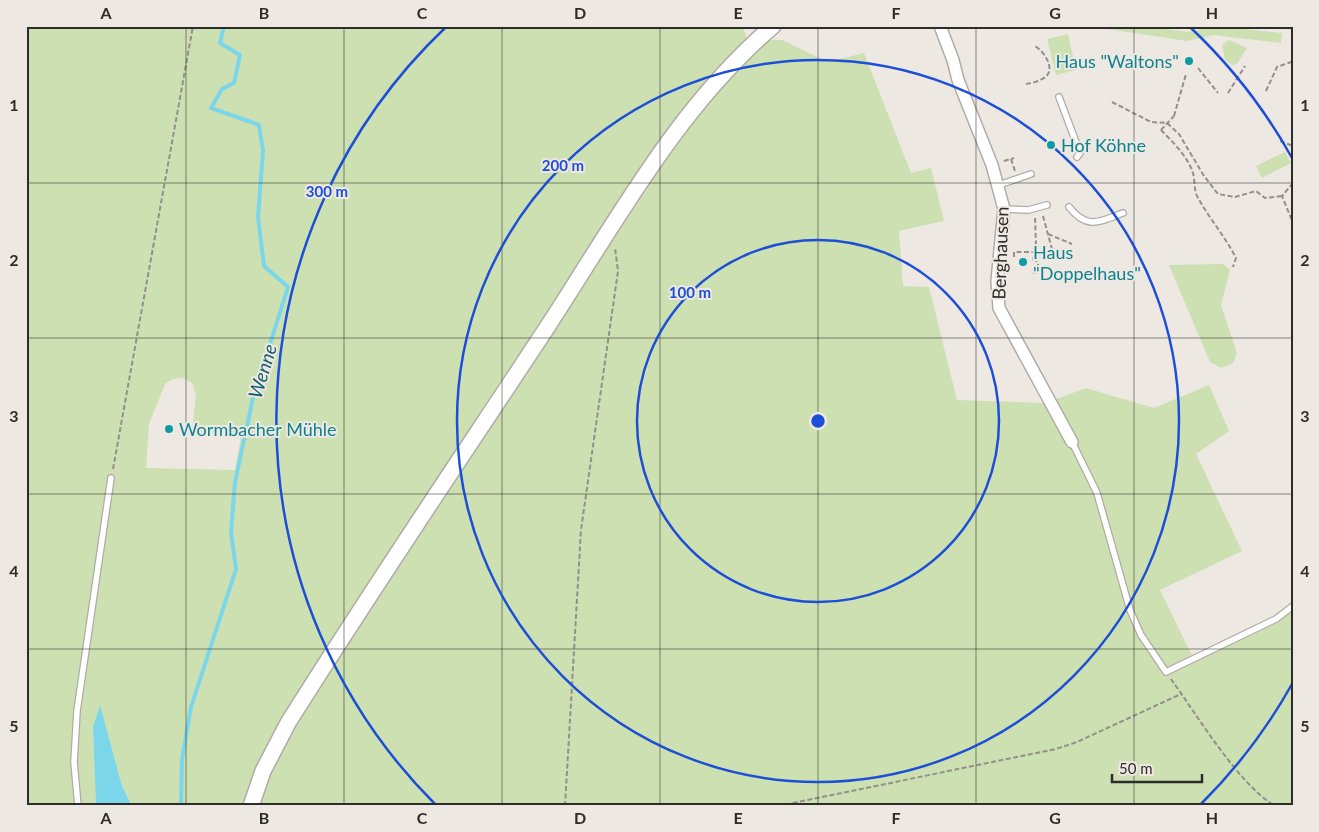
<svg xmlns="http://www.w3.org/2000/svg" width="1319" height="832" font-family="Lato,sans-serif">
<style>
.green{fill:#cce0b2;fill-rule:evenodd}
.water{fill:#7bd6ea}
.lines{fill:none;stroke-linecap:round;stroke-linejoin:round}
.stream{stroke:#7bd6ea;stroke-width:4}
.lane-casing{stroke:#b0aba6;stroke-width:8}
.street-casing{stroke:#b0aba6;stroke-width:14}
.secondary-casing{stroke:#b0aba6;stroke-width:18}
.path{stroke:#938f8b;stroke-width:2;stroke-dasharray:5 2.5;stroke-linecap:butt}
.lane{stroke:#fff;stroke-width:5.5}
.street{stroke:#fff;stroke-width:11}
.secondary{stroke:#fff;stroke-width:15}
.path-bridge{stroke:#938f8b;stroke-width:2;stroke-dasharray:5 2.5;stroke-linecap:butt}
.grid{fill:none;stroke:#2e2c2a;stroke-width:1;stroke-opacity:0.55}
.ring{fill:none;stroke:#1d4ed8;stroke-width:2.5}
.culture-dot{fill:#0f9aa8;stroke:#eee8e3;stroke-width:2}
.labels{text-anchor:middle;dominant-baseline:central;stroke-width:4;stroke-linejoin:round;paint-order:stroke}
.culture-label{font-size:18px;fill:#0d838f;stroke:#eee8e3;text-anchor:start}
.street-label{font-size:18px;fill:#2e2c2a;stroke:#eee8e3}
.water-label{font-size:19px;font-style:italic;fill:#125f6d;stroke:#eee8e3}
.centre{fill:#1d4ed8;stroke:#eee8e3;stroke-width:2.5}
.ring-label{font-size:15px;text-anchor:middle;font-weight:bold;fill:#1d4ed8;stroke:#eee8e3;stroke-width:4;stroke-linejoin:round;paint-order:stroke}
.neatline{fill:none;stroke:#2e2c2a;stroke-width:2}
.grid-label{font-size:16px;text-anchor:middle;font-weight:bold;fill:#2e2c2a}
</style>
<rect width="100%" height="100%" fill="#eee8e3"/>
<g class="green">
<path d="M26,26H743L747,40H782L828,62L864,53L911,173L931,168L944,221L899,231L903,286L929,287L957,400L1045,403L1086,388L1154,408L1209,385L1229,431L1196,454L1242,551L1160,590L1195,662L1275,624L1293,611V806H132L122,786L100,706L93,727L96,806H26ZM183,378L192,383L196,395L192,432L241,437L235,470L146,468L149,424L165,384L173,379Z"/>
<polygon points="1087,26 1144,26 1187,32 1217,26 1282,33 1281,43 1214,35 1187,41"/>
<polygon points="1245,26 1293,26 1293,30"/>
<polygon points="1068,34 1076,70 1056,75 1047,39"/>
<polygon points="1229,40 1247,48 1237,64 1232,65 1225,60 1222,45"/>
<polygon points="1285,152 1291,163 1262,178 1256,166"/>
<polygon points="1223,264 1230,270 1221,305 1237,353 1233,363 1221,368 1210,362 1169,265"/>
</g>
<polygon class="water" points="100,705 122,786 132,806 96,806 93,727"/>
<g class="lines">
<polyline class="stream" points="181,806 182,759 191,707 236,569 231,532 235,482 253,398 288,287 264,266 258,217 263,151 259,125 211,108 222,89 234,83 240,55 220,43 224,26"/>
<defs>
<g id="lane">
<polyline points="1059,97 1080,153 1077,157"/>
<polyline points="999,185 1031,174"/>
<path d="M1069,207C1087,230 1099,222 1123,213"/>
<polyline points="1004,209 1028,210 1047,205"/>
<polyline points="1072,442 1097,493 1130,610 1141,635 1166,672 1276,619 1293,606"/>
<polyline points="78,806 74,762 77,711 111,478"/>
</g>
<polyline id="street" points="940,26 953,60 958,80 992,165 1004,209 997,281 999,308 1072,442"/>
<path id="secondary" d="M251,806L263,771L288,723C372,589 461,458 548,326C616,222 677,108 773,26"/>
</defs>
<use href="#lane" class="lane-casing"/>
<use href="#street" class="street-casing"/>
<use href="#secondary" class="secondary-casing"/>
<g class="path">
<polyline points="1198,68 1218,93"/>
<path d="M1026,84C1031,83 1038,82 1042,79C1058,72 1045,52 1035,46"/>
<polyline points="1266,91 1277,67 1291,62"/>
<polyline points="1228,93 1245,66"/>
<polyline points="1112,102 1151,122 1167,123 1179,134 1204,176 1218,194 1235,197 1256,191 1265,198 1282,196"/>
<polyline points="1174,116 1186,74"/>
<path d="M1161,130C1173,142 1188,157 1193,173C1195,180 1194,190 1197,196C1208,217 1225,236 1236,258L1233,267"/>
<polyline points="1280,141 1293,146"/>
<polyline points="1011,159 1015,171"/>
<polyline points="1004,161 1014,158"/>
<polyline points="1293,183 1282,196 1293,223"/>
<polyline points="1043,216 1053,253"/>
<polyline points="1048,234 1072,244"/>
<polyline points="1014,257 1014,252 1035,252"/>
<polyline points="1033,260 1036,247 1035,216"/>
<polyline points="1033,273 1038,271 1038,264 1034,257"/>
<polyline points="113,469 193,26"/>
<path d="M1171,679C1197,715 1239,785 1275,806"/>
<polyline points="565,806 581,530 618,271 615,248"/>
<polyline points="778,806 1056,749 1077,742 1181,694"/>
</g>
<use href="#lane" class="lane"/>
<use href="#street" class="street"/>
<use href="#secondary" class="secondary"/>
<polyline class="path-bridge" points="1161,130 1174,116"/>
</g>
<path class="grid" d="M186,26V806M344,26V806M502,26V806M660,26V806M818,26V806M976,26V806M1134,26V806M26,183H1293M26,338H1293M26,494H1293M26,649H1293"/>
<g class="ring">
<circle cx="818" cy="421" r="181"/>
<circle cx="818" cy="421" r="361"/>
<path d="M1292 684A542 542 0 0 1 1201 804M435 804A542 542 0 0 1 445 28M1191 28A542 542 0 0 1 1292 158"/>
</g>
<g class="culture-dot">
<circle cx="1189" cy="61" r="5"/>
<circle cx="1051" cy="145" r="5"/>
<circle cx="1023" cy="262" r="5"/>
<circle cx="169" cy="429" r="5"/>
</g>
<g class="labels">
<g class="culture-label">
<text x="1179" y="61" text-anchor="end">Haus "Waltons"</text>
<text x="1061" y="145">Hof Köhne</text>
<text x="1033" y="252">Haus<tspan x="1033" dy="21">"Doppelhaus"</tspan></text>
<text x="179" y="429">Wormbacher Mühle</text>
</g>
<g class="street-label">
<text transform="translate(1000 253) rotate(-88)">Berghausen</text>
</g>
<g class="water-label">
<text transform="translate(262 371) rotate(-73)">Wenne</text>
</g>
</g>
<circle cx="818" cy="421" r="8" class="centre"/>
<g class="ring-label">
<text x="563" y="171">200 m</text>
<text x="327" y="197">300 m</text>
<text x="690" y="298">100 m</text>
</g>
<rect width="1319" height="832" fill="none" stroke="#eee8e3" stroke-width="55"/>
<path d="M1112 774v8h90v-8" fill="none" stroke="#2e2c2a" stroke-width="2.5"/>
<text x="1119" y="774" font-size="15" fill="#2e2c2a" stroke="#eee8e3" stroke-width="4" paint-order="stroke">50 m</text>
<rect x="28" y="28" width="1264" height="776" class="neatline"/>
<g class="grid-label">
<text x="106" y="19">A</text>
<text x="264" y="19">B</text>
<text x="422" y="19">C</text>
<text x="580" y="19">D</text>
<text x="738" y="19">E</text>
<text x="896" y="19">F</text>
<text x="1055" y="19">G</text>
<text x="1212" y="19">H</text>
<text x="14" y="111">1</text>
<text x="1305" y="111">1</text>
<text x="14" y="266">2</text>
<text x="1305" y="266">2</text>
<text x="14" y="422">3</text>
<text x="1305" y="422">3</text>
<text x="14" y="577">4</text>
<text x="1305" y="577">4</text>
<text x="14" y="732">5</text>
<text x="1305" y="732">5</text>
<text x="106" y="824">A</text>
<text x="264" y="824">B</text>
<text x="422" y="824">C</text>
<text x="580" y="824">D</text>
<text x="738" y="824">E</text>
<text x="896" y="824">F</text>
<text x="1055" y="824">G</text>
<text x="1212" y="824">H</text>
</g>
</svg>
